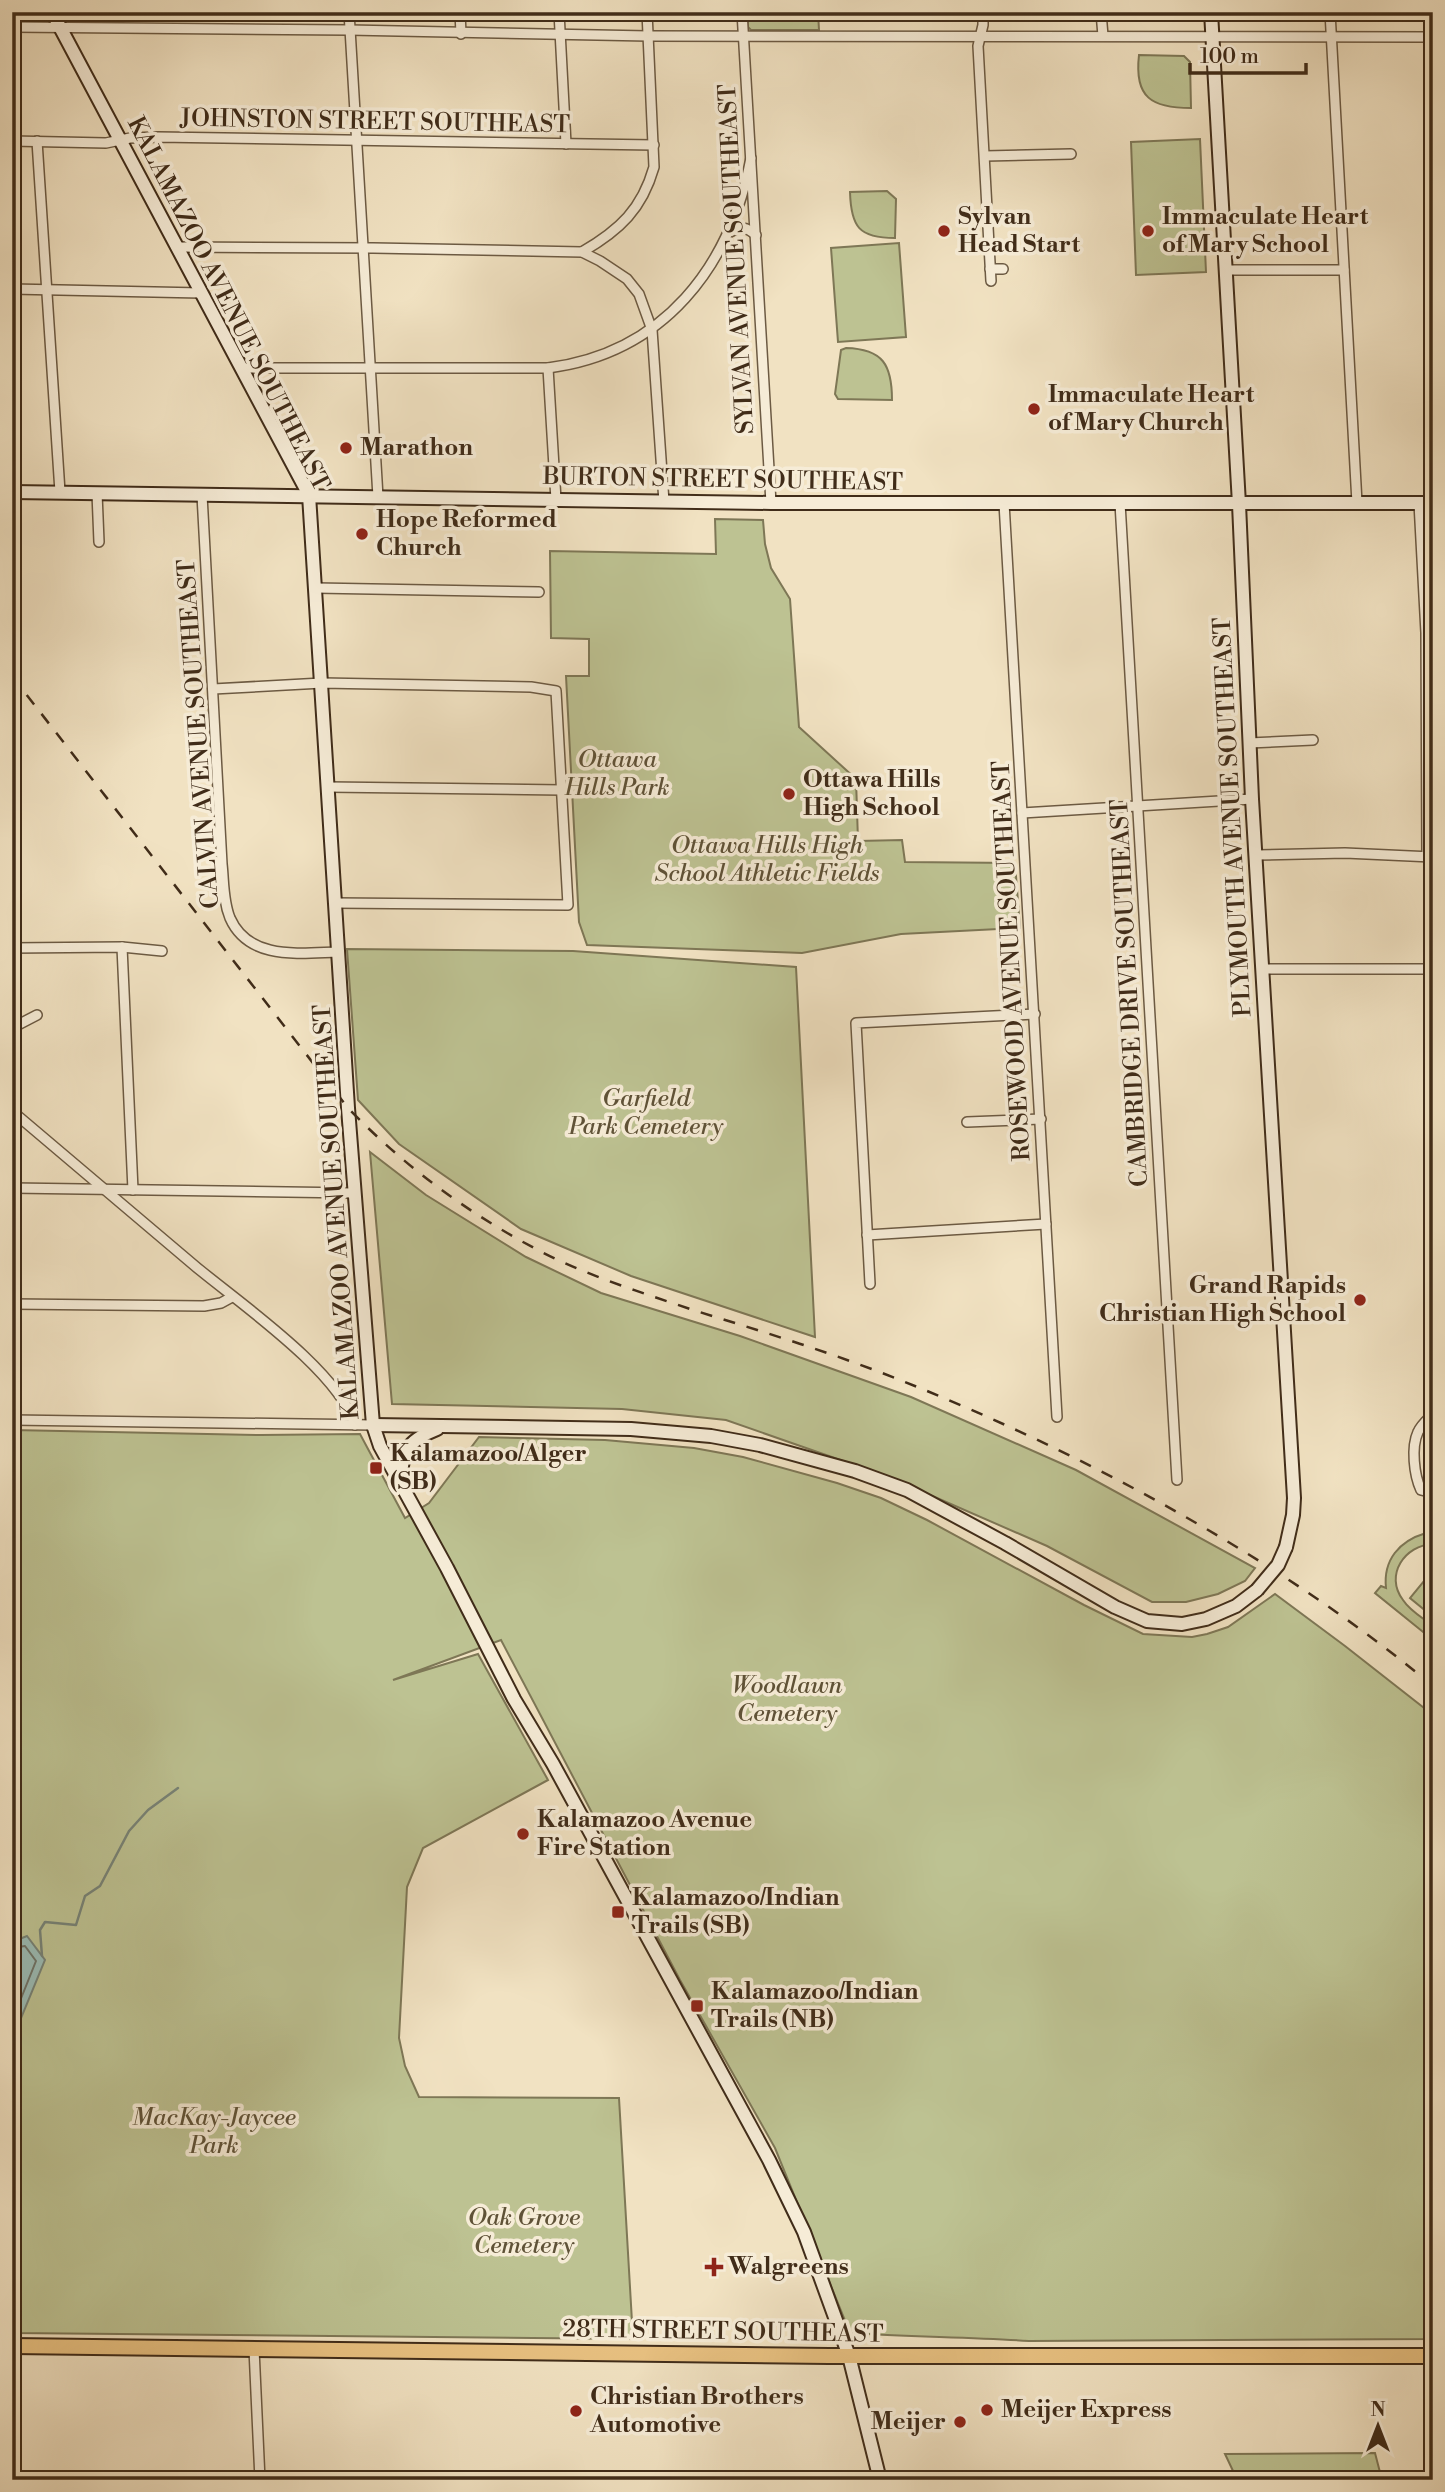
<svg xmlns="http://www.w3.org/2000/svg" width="1445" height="2492" font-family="'Libre Bodoni',serif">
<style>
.green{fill:#bdc292;stroke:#7e7756;stroke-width:2}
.water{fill:#9bbdb6;stroke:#778377;stroke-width:2}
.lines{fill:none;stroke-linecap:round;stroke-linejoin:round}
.shore{stroke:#6e7468;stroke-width:2}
.stream{stroke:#778377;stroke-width:2.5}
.street-casing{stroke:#6c5a43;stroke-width:12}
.secondary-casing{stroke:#402c19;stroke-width:16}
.primary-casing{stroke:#402c19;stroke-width:18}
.street{stroke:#f6ecd7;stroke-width:9}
.secondary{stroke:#f6ecd7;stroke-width:12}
.primary{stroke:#e8c181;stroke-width:14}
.rail{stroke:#402c19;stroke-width:2.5;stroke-dasharray:12 12;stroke-linecap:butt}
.secondary-bridge-casing{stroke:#402c19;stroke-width:16;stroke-linecap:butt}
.secondary-bridge{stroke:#f6ecd7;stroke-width:12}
.poi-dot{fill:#8f2418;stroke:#f6ecd7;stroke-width:2.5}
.labels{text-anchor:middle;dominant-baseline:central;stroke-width:7;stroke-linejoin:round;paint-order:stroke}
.street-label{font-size:24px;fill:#402c19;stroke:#f6ecd7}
.poi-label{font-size:24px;font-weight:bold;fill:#402c19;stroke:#f6ecd7;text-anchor:start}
.park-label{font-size:24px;font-style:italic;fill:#5f5237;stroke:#f6ecd7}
</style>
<rect width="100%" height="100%" fill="#f1e2c2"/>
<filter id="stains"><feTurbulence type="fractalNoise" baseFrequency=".00286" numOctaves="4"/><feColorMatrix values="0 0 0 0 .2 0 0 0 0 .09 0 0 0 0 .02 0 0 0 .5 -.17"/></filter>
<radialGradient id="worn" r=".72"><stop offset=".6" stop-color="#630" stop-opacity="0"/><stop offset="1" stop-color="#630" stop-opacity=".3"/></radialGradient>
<g class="green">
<polygon points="747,12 818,12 819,30 751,30 748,27"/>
<path d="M1139,55L1184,56L1190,62L1191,108C1152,108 1134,98 1139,55Z"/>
<polygon points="1200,139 1206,272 1136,275 1131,142"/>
<path d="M887,191L896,199L895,238C859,238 851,227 850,192Z"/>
<polygon points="899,243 906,337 838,342 831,248"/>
<path d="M846,348C883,349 892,365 892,400L838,399L835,394L841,350Z"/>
<polygon points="715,519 763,520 765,544 771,568 790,599 799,727 856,779 858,841 902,840 905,862 1015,863 1020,928 901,934 802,953 587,945 579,922 566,676 589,676 589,639 551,638 550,551 716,554"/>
<polygon points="347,949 573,951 796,967 815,1337 631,1276 521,1229 399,1144 358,1100"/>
<polygon points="370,1152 426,1195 526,1257 601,1293 740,1336 911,1397 1076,1470 1255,1568 1245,1581 1218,1594 1186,1602 1152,1602 1047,1546 889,1477 726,1420 622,1409 392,1404"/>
<path d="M12,1430L260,1435L360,1434L405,1518L429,1503L479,1437L605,1440L694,1448L743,1457L837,1483L881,1498L927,1520L1084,1605L1143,1634L1192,1637L1207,1634L1228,1627L1275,1594L1345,1646L1433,1715V2339L1029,2341C970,2337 910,2337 850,2333L775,2148L680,1980L501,1640L393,1680L478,1654L548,1780L423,1848L407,1887L399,2038L405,2066L419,2097L619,2098L633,2339L12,2333Z"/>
<path d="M1426,1533H1433V1544C1405,1545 1384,1575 1403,1600C1410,1611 1423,1618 1433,1626V1640L1375,1593L1381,1586L1386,1588C1383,1560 1399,1541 1426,1533Z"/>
<polygon points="1433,1570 1433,1617 1410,1598"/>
<polygon points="1375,2453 1382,2480 1230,2480 1234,2473 1225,2454"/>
</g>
<polygon class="water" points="27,1936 45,1960 12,2040 12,1942"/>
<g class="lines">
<polyline class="shore" points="12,1948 25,1946 36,1961 12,2021"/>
<polyline class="stream" points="42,1956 40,1930 45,1922 76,1925 85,1896 100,1886 129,1831 148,1810 178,1788"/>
<defs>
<g id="street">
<polyline points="349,12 378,497"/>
<polyline points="460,12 461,34"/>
<polyline points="559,12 566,144"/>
<polyline points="742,12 771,503"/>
<polyline points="983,12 983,25 978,46 991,281"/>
<polyline points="1101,12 1103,36"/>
<polyline points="1330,12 1357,503"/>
<polyline points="12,27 349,30 648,36 1433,37"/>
<polyline points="12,141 106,143 130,138 158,137 654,145"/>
<polyline points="37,141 60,492"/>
<polyline points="985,156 1071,154"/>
<path d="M730,232C740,226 747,227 756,235"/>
<polyline points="176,247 373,248 582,252 600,261 627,279 639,294 652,330 664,502"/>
<path d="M582,252C620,230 642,209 654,167L647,12"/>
<polyline points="990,269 1003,269"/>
<polyline points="1226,270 1344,270"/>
<polyline points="12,289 201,293"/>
<path d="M241,368H548C664,353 730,267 751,158"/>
<polyline points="548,368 556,500"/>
<polyline points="97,493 99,542"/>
<path d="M202,495L222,864C224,882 223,901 230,918C249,961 300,953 338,952"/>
<polyline points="1004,503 1057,1417"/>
<polyline points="1120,503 1177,1480"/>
<polyline points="1419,503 1426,633 1427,857"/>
<polyline points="316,588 539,592"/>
<polyline points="213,689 322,683 531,687 556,691 568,905 335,903"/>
<polyline points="1249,743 1313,740"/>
<polyline points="328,787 562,790"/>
<polyline points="1022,813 1252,799"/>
<polyline points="1256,855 1345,853 1432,857"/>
<polyline points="122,947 133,1190"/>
<polyline points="12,948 122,947 162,951"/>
<polyline points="1263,969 1424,969 1433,972"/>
<polyline points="12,1028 37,1015"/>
<path d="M12,1111C73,1163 134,1215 195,1266C238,1302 339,1371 355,1425"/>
<polyline points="967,1122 1041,1119"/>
<polyline points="12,1188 353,1193"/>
<polyline points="867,1235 1046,1224"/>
<polyline points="870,1284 856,1023 1035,1014"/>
<polyline points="12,1304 204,1306 221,1303 232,1297"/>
<path d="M1433,1414C1427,1420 1421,1425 1418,1432C1411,1447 1414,1475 1421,1490L1433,1493"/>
<polyline points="12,1420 373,1425"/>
<polyline points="254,2349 260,2480"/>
</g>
<g id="secondary">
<polyline points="52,12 309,495 348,1108 373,1425 380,1446 447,1568 514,1699 553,1764 769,2160 804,2232 849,2356 880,2480"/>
<polyline points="1211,12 1239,504 1252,799 1294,1498 1293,1515 1286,1547"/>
<polyline points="12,492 771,503 1433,503"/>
<polyline points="373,1425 631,1429 711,1436 760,1445 855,1471 907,1490 1005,1543 1115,1607 1147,1621 1182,1624 1206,1619 1236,1606 1257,1590"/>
<path d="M400,1484C402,1452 406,1441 437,1429"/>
</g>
<polyline id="primary" points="12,2346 829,2356 1433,2356"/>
</defs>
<use href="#street" class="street-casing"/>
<use href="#secondary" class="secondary-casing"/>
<use href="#primary" class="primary-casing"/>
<use href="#street" class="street"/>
<use href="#secondary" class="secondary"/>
<use href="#primary" class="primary"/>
<path class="rail" d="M12,676L348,1108C403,1165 466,1212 536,1249C585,1275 640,1292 693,1310C764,1332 836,1354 905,1382C1087,1455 1282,1560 1433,1686"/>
<defs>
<polyline id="secondary-bridge" points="1257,1590 1278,1565 1286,1547"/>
</defs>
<use href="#secondary-bridge" class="secondary-bridge-casing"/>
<use href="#secondary-bridge" class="secondary-bridge"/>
</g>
<g class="poi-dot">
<circle cx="944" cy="231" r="7"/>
<circle cx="1148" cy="231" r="7"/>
<circle cx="1034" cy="409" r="7"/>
<circle cx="346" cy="448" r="7"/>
<circle cx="362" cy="534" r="7"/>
<circle cx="789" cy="794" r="7"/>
<circle cx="1360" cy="1300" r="7"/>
<rect x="369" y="1461" width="14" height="14" rx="3.5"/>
<circle cx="523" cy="1834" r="7"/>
<rect x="611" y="1905" width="14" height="14" rx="3.5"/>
<rect x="690" y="1999" width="14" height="14" rx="3.5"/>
<path d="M710.5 2256.5h7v7h7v7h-7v7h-7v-7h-7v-7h7z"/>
<circle cx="987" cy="2410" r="7"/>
<circle cx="576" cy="2411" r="7"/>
<circle cx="960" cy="2422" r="7"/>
</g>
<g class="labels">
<g class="street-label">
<text transform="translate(375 122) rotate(1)">JOHNSTON STREET SOUTHEAST</text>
<text transform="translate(737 259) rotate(-93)">SYLVAN AVENUE SOUTHEAST</text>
<text transform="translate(228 304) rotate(63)">KALAMAZOO AVENUE SOUTHEAST</text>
<text transform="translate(723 480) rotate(1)">BURTON STREET SOUTHEAST</text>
<text transform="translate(199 734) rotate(-94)">CALVIN AVENUE SOUTHEAST</text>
<text transform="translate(1233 817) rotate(-93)">PLYMOUTH AVENUE SOUTHEAST</text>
<text transform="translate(1012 961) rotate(-93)">ROSEWOOD AVENUE SOUTHEAST</text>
<text transform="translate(1130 993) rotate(-93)">CAMBRIDGE DRIVE SOUTHEAST</text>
<text transform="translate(337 1212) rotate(-94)">KALAMAZOO AVENUE SOUTHEAST</text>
<text transform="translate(723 2332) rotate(1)">28TH STREET SOUTHEAST</text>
</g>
<g class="poi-label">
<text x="958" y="217">Sylvan<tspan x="958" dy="28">Head Start</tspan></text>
<text x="1162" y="217">Immaculate Heart<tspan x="1162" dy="28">of Mary School</tspan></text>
<text x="1048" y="395">Immaculate Heart<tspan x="1048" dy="28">of Mary Church</tspan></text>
<text x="360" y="448">Marathon</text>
<text x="376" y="520">Hope Reformed<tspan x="376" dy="28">Church</tspan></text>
<text x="803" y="780">Ottawa Hills<tspan x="803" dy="28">High School</tspan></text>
<text x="1346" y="1286" text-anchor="end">Grand Rapids<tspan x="1346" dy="28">Christian High School</tspan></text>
<text x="390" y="1454">Kalamazoo/Alger<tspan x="390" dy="28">(SB)</tspan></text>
<text x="537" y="1820">Kalamazoo Avenue<tspan x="537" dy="28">Fire Station</tspan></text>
<text x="632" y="1898">Kalamazoo/Indian<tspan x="632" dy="28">Trails (SB)</tspan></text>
<text x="711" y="1992">Kalamazoo/Indian<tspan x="711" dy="28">Trails (NB)</tspan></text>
<text x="728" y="2267">Walgreens</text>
<text x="590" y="2397">Christian Brothers<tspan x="590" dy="28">Automotive</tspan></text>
<text x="1001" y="2410">Meijer Express</text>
<text x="946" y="2422" text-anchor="end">Meijer</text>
</g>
<g class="park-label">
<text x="617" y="760">Ottawa<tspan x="617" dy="28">Hills Park</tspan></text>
<text x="767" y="846">Ottawa Hills High<tspan x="767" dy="28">School Athletic Fields</tspan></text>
<text x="646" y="1099">Garfield<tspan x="646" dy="28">Park Cemetery</tspan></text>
<text x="787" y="1686">Woodlawn<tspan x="787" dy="28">Cemetery</tspan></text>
<text x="214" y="2118">MacKay-Jaycee<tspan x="214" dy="28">Park</tspan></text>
<text x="524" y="2218">Oak Grove<tspan x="524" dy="28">Cemetery</tspan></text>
</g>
</g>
<rect width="1445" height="2492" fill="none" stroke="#f1e2c2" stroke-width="42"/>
<rect x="14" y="14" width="1417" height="2464" fill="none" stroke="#402c19" stroke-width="3.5"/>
<rect x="21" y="21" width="1403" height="2450" fill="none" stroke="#402c19" stroke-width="2"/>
<g transform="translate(1378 2426)" stroke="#f6ecd7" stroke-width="5" paint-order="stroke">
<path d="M0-5L12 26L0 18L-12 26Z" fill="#402c19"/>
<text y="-10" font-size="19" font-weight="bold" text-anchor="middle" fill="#402c19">N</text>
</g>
<path d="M1190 63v10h116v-10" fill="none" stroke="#402c19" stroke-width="3.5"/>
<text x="1200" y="63" font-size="21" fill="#402c19" stroke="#f6ecd7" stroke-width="5" paint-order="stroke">100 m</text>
<rect width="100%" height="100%" filter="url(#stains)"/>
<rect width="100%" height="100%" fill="url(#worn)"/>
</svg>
